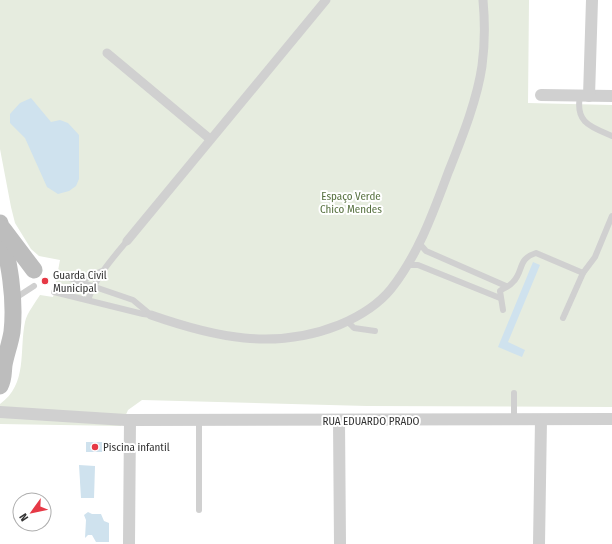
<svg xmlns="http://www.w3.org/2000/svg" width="612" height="544" font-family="'Fira Sans Condensed',sans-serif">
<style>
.green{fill:#e6ecdf}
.water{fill:#cfe2ee}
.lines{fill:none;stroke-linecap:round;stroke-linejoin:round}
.service{stroke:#d0d0d0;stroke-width:6}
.pedestrian{stroke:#d0d0d0;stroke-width:9}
.minor{stroke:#d0d0d0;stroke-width:12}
.secondary{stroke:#bdbdbd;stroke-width:17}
.poi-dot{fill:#e63946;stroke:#fff;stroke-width:1.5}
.labels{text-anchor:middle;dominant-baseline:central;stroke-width:4;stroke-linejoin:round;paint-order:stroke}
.park-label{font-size:11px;fill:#56703f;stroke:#fff}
.poi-label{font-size:11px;fill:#333;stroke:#fff;text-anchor:start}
.street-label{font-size:11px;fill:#333;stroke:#fff}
</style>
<rect width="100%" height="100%" fill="#fff"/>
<path class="green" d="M0,0H529L528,103L612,105V407L367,406L142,400L128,410L121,426L0,424V404C28,384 19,351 25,322C27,313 35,303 40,295L53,297L60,260L39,256L31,249L15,223L11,207L0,149Z"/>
<g class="water">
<polygon points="31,98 51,122 60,120 68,123 79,135 79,179 76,186 69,191 58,194 47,187 25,138 10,123 10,114 20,103"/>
<polygon points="533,262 540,265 508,342 525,350 522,357 498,347"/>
<rect x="86" y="442" width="17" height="10"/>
<polygon points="79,465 95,466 94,498 81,498"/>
<polygon points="88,512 92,514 101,514 104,521 109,523 109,542 96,542 92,535 88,535 85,538 86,520 84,515"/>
</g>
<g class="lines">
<g class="service">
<path d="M580,96C575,123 591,127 612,136"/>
<polyline points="419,243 426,251 506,286"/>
<polyline points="407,265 418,265 500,298"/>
<polyline points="57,274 133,300 151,315"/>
<polyline points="79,282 102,271"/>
<polyline points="54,292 143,314 151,315"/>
<polyline points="14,299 34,286"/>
<path d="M88,300C96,277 111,260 127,241"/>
<path d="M503,310L500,291C504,288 510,286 513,282C524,271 517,259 536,253L583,273L595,257L612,216"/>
<polyline points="563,318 583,273"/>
<polyline points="347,321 354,328 375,331"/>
<polyline points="514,393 514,420"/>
<polyline points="199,510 199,419"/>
</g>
<g class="pedestrian">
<polyline points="107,53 210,139"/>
<polyline points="127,241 326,0"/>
<path d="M151,315C214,337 274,351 339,325C358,317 378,305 391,289C418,255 433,213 448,173C461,140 477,101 482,66C485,44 485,22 483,0"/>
</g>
<g class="minor">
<polyline points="541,95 612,96"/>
<polyline points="589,96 592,0"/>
<polyline points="0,412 126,420 612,419"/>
<polyline points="339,421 340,544"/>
<polyline points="129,544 130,420"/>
<polyline points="539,544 541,420"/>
</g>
<g class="secondary">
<path d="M0,223C8,260 16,295 12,332C10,344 6,354 4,365C3,373 4,378 0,386"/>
<polyline points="3,229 34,270"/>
</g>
</g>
<g class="poi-dot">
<circle cx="45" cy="281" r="4"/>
<circle cx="95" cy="447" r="4"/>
</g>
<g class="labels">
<g class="park-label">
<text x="351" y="196">Espaço Verde<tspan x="351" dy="13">Chico Mendes</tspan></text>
</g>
<g class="poi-label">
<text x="53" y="275">Guarda Civil<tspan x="53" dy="13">Municipal</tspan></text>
<text x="103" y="447">Piscina infantil</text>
</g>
<g class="street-label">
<text x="371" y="421">RUA EDUARDO PRADO</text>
</g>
</g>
<g transform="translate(32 512) rotate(237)"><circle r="19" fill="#ffffff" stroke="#adadad"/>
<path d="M0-3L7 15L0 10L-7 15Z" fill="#e63946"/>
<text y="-6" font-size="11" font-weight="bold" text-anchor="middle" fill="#333333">N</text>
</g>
</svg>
